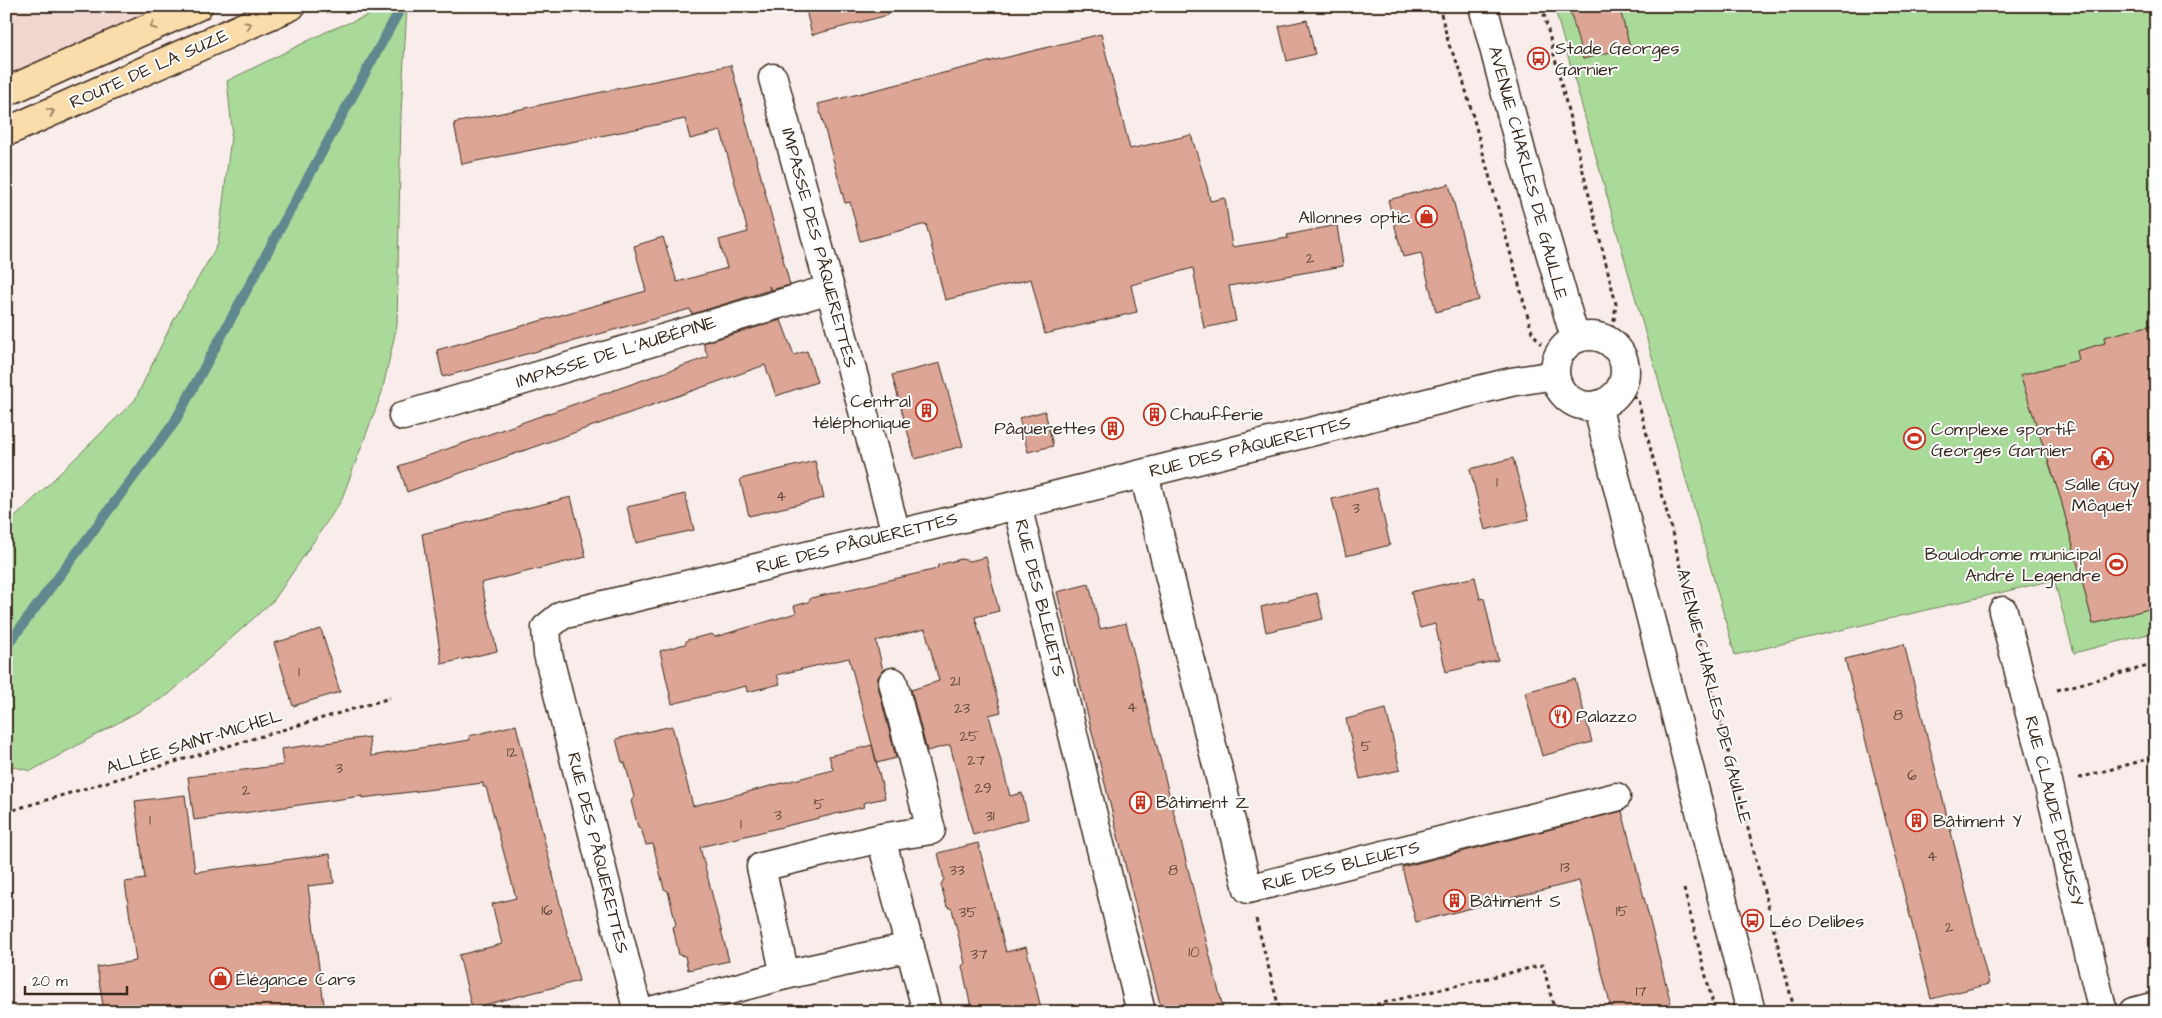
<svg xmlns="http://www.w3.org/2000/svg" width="2162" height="1018" font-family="'Architects Daughter',sans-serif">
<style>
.built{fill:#f0d7d0}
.green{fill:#aada99;stroke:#72825c}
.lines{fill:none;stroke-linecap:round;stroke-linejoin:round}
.stream{stroke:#61888f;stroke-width:10}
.building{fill:#dca595;stroke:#3b2a1e}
.minor-casing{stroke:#3b2a1e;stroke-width:31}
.major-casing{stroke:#3b2a1e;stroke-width:31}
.path{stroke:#3b2a1e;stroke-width:3;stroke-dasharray:4 4;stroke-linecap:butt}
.minor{stroke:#fff;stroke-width:28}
.major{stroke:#fbddab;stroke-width:28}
.oneway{stroke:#9b8464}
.labels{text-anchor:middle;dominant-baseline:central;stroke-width:4;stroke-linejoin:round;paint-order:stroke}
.number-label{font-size:15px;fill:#63493c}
.poi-label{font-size:18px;fill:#3b2a1e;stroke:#fff;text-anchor:start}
.street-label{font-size:18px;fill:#3b2a1e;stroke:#fff}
</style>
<rect width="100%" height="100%" fill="#f8edea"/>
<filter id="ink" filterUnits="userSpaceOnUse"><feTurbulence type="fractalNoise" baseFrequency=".02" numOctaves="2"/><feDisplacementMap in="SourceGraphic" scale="10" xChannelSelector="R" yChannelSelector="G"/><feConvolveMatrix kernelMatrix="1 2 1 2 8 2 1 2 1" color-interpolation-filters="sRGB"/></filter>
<g filter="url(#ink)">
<polygon class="built" points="6,6 198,6 6,91"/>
<g class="green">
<polygon points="393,6 407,6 401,113 397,325 382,392 341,501 274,600 168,695 31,771 10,766 6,751 6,526 135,400 171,325 218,244 232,128 227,81 330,30"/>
<polygon points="1554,6 2156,6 2156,632 2074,653 2054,580 1735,655"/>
</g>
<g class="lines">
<polyline class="stream" points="6,647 174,423 398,13"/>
</g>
<g class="building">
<polygon points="805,6 887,6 888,15 812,35"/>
<polygon points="1569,6 1619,6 1630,47 1583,59"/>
<polygon points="1307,20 1315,54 1287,61 1279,26"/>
<polygon points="1101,34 1130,149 1191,135 1207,186 1210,201 1225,198 1232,247 1288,238 1287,235 1337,225 1343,266 1229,286 1236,321 1204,328 1193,268 1131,285 1137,312 1045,334 1031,279 945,300 926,224 860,241 850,202 845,203 818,104"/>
<polygon points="731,65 790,285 771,290 769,286 770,290 692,314 690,309 443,377 437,350 646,291 634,246 663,237 677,282 727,268 719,240 748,232 721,131 690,139 685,119 462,164 454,123"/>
<polygon points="1449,184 1479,300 1436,312 1421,253 1403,257 1388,200"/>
<polygon points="781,320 794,355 807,351 817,382 776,396 765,365 407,492 399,466 708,357 703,343"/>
<polygon points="2156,324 2156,607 2093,624 2061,500 2020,375 2079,360 2077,351 2105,343 2104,337"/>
<polygon points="940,363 963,446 915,459 892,375"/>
<polygon points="1045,411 1053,446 1028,452 1019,418"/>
<polygon points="1513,458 1529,519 1485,530 1470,469"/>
<polygon points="815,461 824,498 749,516 740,479"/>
<polygon points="1377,488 1390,545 1346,556 1332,499"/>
<polygon points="685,494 694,530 636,543 627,507"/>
<polygon points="571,497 586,557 481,583 497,651 442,664 422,534"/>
<polygon points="986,557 999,611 975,617 1001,712 989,715 1010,796 1022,793 1028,819 973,835 950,745 927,751 911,690 939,681 925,629 876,641 883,670 878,677 878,686 896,758 877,763 849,658 777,675 780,684 747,692 746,686 672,704 660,651 685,644 687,640 712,634 715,637 796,613 794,606 808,602 811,598 937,569 938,565 961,559 970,561"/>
<polygon points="1475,577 1480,599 1484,598 1498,660 1446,672 1435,624 1420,628 1411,592"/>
<polygon points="1089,584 1100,629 1126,623 1224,1012 1162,1012 1057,592"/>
<polygon points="1317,593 1323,619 1266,632 1261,607"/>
<polygon points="321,629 340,692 293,706 274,643"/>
<polygon points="1904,644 1989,984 1931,999 1845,659"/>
<polygon points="1575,679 1592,742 1542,756 1525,692"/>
<polygon points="1386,709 1400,770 1360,779 1346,719"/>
<polygon points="516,725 579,981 472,1008 459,955 502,944 492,904 516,898 486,787 483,787 483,783 362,798 362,796 194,820 188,777 283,765 281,749 369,737 371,756 470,740 469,736"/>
<polygon points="672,726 693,806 833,770 829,756 872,745 885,798 863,803 864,807 700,847 729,961 688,970 685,956 679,955 673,927 676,925 668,891 664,889 653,844 646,845 641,828 638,827 631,801 634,797 630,782 625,763 622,762 616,739"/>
<polygon points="185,795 195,872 330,854 334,883 308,886 325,1012 104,1012 97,967 136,961 125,882 145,879 135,801"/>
<polygon points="1622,811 1673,1012 1612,1012 1579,881 1416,922 1402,867"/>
<polygon points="978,843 1006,952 1026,947 1042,1012 972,1012 962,966 965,963 952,909 947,907 941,885 944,879 938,853"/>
</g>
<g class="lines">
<defs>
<g id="minor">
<polyline points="1483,6 1523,159 1575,338"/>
<polyline points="773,78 896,533"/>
<circle cx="1590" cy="371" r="35"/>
<polyline points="1597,405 1751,1012"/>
<polyline points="403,416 830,289"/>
<polyline points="1144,474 1248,889 1616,797"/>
<polyline points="1017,505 1141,1012"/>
<polyline points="2003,611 2049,786 2103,1012"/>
<polyline points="881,838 931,830 893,682"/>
<polyline points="785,975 761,867 881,838 927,1012"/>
<polyline points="638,1012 548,654 546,628 562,615 1017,505 1511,382 1555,375"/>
<polyline points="647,1012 785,975 910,947"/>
<polyline points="2133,1012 2156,1006"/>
</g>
<g id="major">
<polyline points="6,92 198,6"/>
<polyline points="6,132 291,6"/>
</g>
</defs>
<use href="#minor" class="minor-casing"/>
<use href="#major" class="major-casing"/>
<g class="path">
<polyline points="1439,6 1449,45 1460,69 1532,332 1541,344"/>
<polyline points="1542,6 1616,304 1611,343"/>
<polyline points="1626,391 1638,400 1795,1012"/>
<polyline points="1993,574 1995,582"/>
<polyline points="2057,690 2156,664"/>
<polyline points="2079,778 2156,757"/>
<polyline points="6,812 390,698"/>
<polyline points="1684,889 1715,1012"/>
<polyline points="1256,919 1280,1012"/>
<polyline points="1345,1012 1543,965 1555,1012"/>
</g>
<use href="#minor" class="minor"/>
<use href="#major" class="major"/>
</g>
<defs><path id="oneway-chevron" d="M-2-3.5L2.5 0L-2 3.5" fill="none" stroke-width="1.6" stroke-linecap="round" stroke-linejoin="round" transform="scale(1.25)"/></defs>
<g class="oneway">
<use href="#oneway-chevron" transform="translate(248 25) rotate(-24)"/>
<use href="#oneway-chevron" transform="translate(153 26) rotate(156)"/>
<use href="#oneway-chevron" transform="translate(51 112) rotate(-24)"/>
</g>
</g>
<defs>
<symbol id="bus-ring" viewBox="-11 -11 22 22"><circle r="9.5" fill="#fff" stroke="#c8321e" stroke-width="1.5"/><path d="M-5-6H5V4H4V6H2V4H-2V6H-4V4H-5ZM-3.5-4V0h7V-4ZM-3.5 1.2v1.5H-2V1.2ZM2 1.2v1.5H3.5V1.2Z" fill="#c8321e"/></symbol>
<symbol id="shop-ring" viewBox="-11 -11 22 22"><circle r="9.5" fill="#fff" stroke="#c8321e" stroke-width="1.5"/><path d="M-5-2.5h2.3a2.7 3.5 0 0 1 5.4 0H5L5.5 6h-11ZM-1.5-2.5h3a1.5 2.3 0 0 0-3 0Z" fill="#c8321e"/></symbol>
<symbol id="building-ring" viewBox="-11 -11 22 22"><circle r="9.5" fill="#fff" stroke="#c8321e" stroke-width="1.5"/><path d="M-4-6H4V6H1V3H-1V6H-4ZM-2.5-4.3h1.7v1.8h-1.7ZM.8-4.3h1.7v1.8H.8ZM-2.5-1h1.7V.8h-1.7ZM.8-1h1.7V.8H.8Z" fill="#c8321e"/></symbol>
<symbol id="stadium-ring" viewBox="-11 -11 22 22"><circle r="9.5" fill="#fff" stroke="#c8321e" stroke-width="1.5"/><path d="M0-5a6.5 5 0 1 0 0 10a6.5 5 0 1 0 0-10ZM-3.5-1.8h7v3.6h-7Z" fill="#c8321e"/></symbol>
<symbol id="civic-ring" viewBox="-11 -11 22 22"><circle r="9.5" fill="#fff" stroke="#c8321e" stroke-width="1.5"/><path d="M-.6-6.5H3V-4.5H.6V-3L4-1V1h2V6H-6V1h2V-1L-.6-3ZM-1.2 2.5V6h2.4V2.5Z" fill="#c8321e"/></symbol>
<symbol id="restaurant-ring" viewBox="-11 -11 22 22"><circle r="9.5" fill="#fff" stroke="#c8321e" stroke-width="1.5"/><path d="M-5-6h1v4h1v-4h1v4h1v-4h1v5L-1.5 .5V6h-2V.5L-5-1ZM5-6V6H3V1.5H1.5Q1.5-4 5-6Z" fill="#c8321e"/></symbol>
</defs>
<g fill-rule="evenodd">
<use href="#bus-ring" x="1526" y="46" width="25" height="25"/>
<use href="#shop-ring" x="1414" y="204" width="25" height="25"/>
<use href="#building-ring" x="914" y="398" width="25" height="25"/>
<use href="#building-ring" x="1142" y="402" width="25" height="25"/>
<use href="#building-ring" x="1100" y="416" width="25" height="25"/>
<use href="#stadium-ring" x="1902" y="426" width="25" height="25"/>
<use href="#civic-ring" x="2090" y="446" width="25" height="25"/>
<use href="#stadium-ring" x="2104" y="552" width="25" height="25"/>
<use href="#restaurant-ring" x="1548" y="704" width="25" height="25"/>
<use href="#building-ring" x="1128" y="790" width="25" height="25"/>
<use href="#building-ring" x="1904" y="808" width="25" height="25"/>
<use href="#building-ring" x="1442" y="888" width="25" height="25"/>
<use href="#bus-ring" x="1740" y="908" width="25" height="25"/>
<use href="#shop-ring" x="208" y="966" width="25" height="25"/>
</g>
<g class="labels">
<g class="number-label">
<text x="1310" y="258">2</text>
<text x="1497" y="482">1</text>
<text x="781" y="496">4</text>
<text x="1356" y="508">3</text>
<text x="299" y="672">1</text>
<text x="955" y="681">21</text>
<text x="1132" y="707">4</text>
<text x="962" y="708">23</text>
<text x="1898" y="715">8</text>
<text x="969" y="736">25</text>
<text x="1366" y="746">5</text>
<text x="512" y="752">12</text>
<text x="976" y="760">27</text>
<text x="339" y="768">3</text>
<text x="1912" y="775">6</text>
<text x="983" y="788">29</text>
<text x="246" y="790">2</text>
<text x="819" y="804">5</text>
<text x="778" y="815">3</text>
<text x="990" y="816">31</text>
<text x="150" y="820">1</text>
<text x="741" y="824">1</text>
<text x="1932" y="856">4</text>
<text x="1565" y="867">13</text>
<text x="957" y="870">33</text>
<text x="1173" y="870">8</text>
<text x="547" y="910">16</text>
<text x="1622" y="911">15</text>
<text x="968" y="912">35</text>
<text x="1949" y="927">2</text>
<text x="1194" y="952">10</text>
<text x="979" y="954">37</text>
<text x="1641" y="991">17</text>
</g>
<g class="poi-label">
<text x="1555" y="48">Stade Georges<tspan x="1555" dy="21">Garnier</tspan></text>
<text x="1411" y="217" text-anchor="end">Allonnes optic</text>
<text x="911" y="401" text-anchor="end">Central<tspan x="911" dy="21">téléphonique</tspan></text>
<text x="1170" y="414">Chaufferie</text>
<text x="1096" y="428" text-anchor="end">Pâquerettes</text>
<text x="1931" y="429">Complexe sportif<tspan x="1931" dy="21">Georges Garnier</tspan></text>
<text x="2102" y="484" text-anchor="middle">Salle Guy<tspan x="2102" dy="21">Môquet</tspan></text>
<text x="2101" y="554" text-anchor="end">Boulodrome municipal<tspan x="2101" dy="21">André Legendre</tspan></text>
<text x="1576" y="716">Palazzo</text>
<text x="1156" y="802">Bâtiment Z</text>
<text x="1933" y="821">Bâtiment Y</text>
<text x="1470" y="901">Bâtiment S</text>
<text x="1769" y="921">Léo Delibes</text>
<text x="236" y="979">Élégance Cars</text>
</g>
<g class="street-label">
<text transform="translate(149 69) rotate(-24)">ROUTE DE LA SUZE</text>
<text transform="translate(1528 173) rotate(75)">AVENUE CHARLES DE GAULLE</text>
<text transform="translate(819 248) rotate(75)">IMPASSE DES PÂQUERETTES</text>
<text transform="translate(616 352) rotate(-17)">IMPASSE DE L'AUBÉPINE</text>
<text transform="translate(1250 447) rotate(-14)">RUE DES PÂQUERETTES</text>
<text transform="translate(857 543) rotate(-14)">RUE DES PÂQUERETTES</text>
<text transform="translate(1040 598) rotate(76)">RUE DES BLEUETS</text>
<text transform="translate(1714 696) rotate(76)">AVENUE CHARLES DE GAULLE</text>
<text transform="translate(194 742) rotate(-17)">ALLÉE SAINT-MICHEL</text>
<text transform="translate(2054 811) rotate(76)">RUE CLAUDE DEBUSSY</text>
<text transform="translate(598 853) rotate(76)">RUE DES PÂQUERETTES</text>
<text transform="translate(1341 866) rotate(-14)">RUE DES BLEUETS</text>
</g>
</g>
<rect width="2162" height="1018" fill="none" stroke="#fff" stroke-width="25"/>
<rect x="12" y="12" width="2137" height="993" fill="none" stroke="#3b2a1e" stroke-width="2" filter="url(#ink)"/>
<path d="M25 986v8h102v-8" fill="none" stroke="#3b2a1e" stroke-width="2.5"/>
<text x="32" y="986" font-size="15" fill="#3b2a1e" stroke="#ffffff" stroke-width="4" paint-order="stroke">20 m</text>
</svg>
